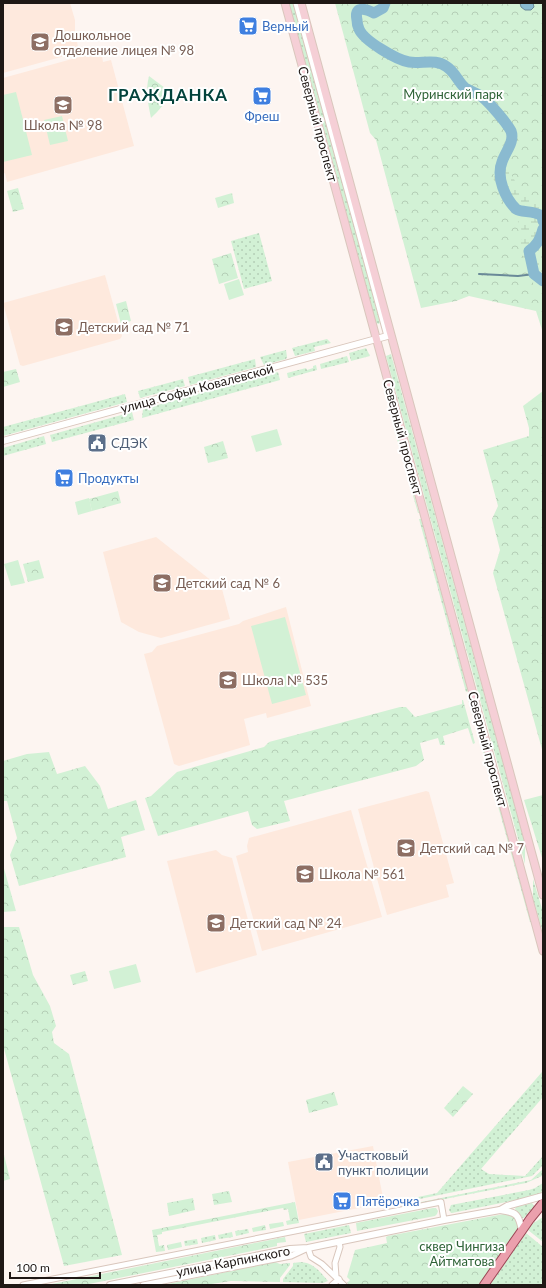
<svg xmlns="http://www.w3.org/2000/svg" width="546" height="1288" font-family="Lato,sans-serif">
<style>
.built{fill:#fee9dd}
.grass{fill:url(#grass-dots)}
.forest{fill:url(#forest-crowns)}
.wetland{fill:url(#wetland-marsh)}
.garden{fill:#d2f1d5}
.water{fill:#8abad0;stroke:#6a8998}
.lines{fill:none;stroke-linecap:round;stroke-linejoin:round}
.stream{stroke:#6a8998;stroke-width:2}
.river{stroke:#8abad0;stroke-width:11}
.minor-casing{stroke:#d9c6bc;stroke-width:7}
.tertiary-casing{stroke:#d9c6bc;stroke-width:8}
.secondary-casing{stroke:#d9c6bc;stroke-width:9}
.primary-casing{stroke:#9a4755;stroke-width:10}
.minor{stroke:#fff;stroke-width:5}
.tertiary{stroke:#fff;stroke-width:6}
.secondary{stroke:#f5cfd6;stroke-width:7}
.primary{stroke:#eba0ad;stroke-width:8}
.labels{text-anchor:middle;dominant-baseline:central;stroke-width:4;stroke-linejoin:round;paint-order:stroke}
.shop-label{font-size:13px;fill:#366cbe;stroke:#fff;text-anchor:start}
.education-label{font-size:13px;fill:#785e54;stroke:#fff;text-anchor:start}
.park-label{font-size:13px;fill:#2f6337;stroke:#fff}
.street-label{font-size:13px;fill:#1f1815;stroke:#fff}
.service-label{font-size:13px;fill:#4e5e75;stroke:#fff;text-anchor:start}
.district-label{font-size:17px;font-weight:bold;letter-spacing:1px;fill:#03433c;stroke:#fff}
</style>
<defs>
<pattern id="grass-dots" width="8" height="8" patternUnits="userSpaceOnUse"><rect width="8" height="8" fill="#d2f1d5"/><path d="M2 2h.1M6 6h.1" fill="none" stroke="#b4ceb6" stroke-width="1.8" stroke-linecap="round"/></pattern>
<pattern id="forest-crowns" width="20" height="18" patternUnits="userSpaceOnUse"><rect width="20" height="18" fill="#d2f1d5"/><path d="M2 6a3 3 0 1 1 6 0M12 15a3 3 0 1 1 6 0" fill="none" stroke="#b4ceb6"/></pattern>
<pattern id="wetland-marsh" width="20" height="14" patternUnits="userSpaceOnUse"><rect width="20" height="14" fill="#d2f1d5"/><path d="M1 5h8M5 5V1M11 12h8M15 12V8" fill="none" stroke="#b4ceb6"/></pattern>
</defs>
<rect width="100%" height="100%" fill="#fdf5f1"/>
<g class="built">
<polygon points="6,3 70,3 75,20 75,31 79,52 3,73 3,4"/>
<polygon points="101,51 103,62 111,60 134,146 7,182 5,173 3,174 3,78"/>
<polygon points="105,275 122,336 120,339 23,366 20,365 3,303"/>
<polygon points="156,537 222,589 230,619 161,638 139,632 121,622 103,552"/>
<polygon points="286,607 311,706 267,718 266,713 244,719 250,745 179,766 174,764 144,654 152,652 157,646 239,624 243,621"/>
<polygon points="426,791 429,792 454,883 446,885 449,897 387,915 358,809"/>
<polygon points="351,810 382,917 262,951 236,856 248,852 247,846 249,838"/>
<polygon points="216,850 222,855 232,858 257,955 196,973 167,861"/>
<polygon points="373,1146 384,1203 299,1220 288,1162"/>
</g>
<g class="grass">
<polygon points="289,3 295,3 326,117 321,118"/>
<polygon points="327,120 370,277 373,297 380,322 379,324 376,323 322,122"/>
<polygon points="259,233 272,281 244,289 231,241"/>
<polygon points="327,339 331,343 314,347 315,351 295,356 292,348"/>
<polygon points="366,348 370,356 351,361 349,353"/>
<polygon points="286,350 287,357 286,359 264,365 260,357"/>
<polygon points="391,354 525,844 525,864 386,356"/>
<polygon points="347,356 349,362 321,369 320,364"/>
<polygon points="255,359 256,367 190,385 188,377"/>
<polygon points="316,365 317,370 288,378 287,373 306,368 307,370 313,368 313,366"/>
<polygon points="278,372 280,380 142,418 143,409"/>
<polygon points="183,379 185,386 140,398 138,391"/>
<polygon points="125,394 127,402 3,436 3,427"/>
<polygon points="132,412 134,420 52,442 50,435"/>
<polygon points="395,424 419,513 418,513 393,425"/>
<polygon points="44,436 46,444 3,456 3,448"/>
<polygon points="419,519 421,519 468,691 466,692"/>
<polygon points="470,698 482,743 481,744 468,699"/>
<polygon points="483,747 531,922 530,922 482,748"/>
<polygon points="533,879 543,912 542,930 533,898"/>
<polygon points="542,1072 543,1072 543,1097 481,1169 489,1174 525,1176 543,1156 543,1165 532,1176 400,1203 399,1201 437,1193"/>
<polygon points="543,1169 543,1174 542,1176 526,1183 404,1207 401,1206 531,1180"/>
<polygon points="543,1183 543,1192 531,1197 452,1213 451,1213 449,1210 451,1205 529,1190 535,1188"/>
<polygon points="532,1203 534,1206 524,1218 522,1218 515,1209 516,1207"/>
<polygon points="543,1217 543,1242 528,1230 532,1224"/>
<polygon points="349,1225 351,1233 306,1242 304,1234"/>
<polygon points="248,1229 249,1233 236,1236 235,1231"/>
<polygon points="232,1232 233,1237 219,1239 218,1235"/>
<polygon points="526,1233 543,1247 543,1282 540,1285 490,1285"/>
<polygon points="215,1235 216,1240 202,1243 201,1238"/>
<polygon points="197,1239 198,1244 185,1246 184,1241"/>
<path d="M301,1262C314,1263 320,1272 328,1281L323,1283L283,1282V1279L293,1266V1263Z"/>
</g>
<g class="forest">
<polygon points="335,3 543,3 543,333 536,311 469,296 456,301 421,308 376,140 370,133"/>
<path d="M149,76L169,91C168,102 158,111 151,118C148,102 145,92 149,76Z"/>
<polygon points="18,188 24,209 13,212 7,191"/>
<polygon points="232,193 234,203 218,208 215,198"/>
<polygon points="231,253 238,278 219,284 212,259"/>
<polygon points="126,301 131,321 121,324 116,304"/>
<polygon points="16,369 20,382 3,387 3,372"/>
<polygon points="543,391 543,753 493,573 500,550 492,519 498,506 483,450 529,436 529,428 523,406"/>
<polygon points="223,441 228,458 208,463 204,447"/>
<polygon points="118,491 121,503 92,511 89,499"/>
<polygon points="39,560 44,578 28,582 23,564"/>
<polygon points="462,700 463,700 475,743 473,744 468,728 443,736 445,745 440,745 438,738 420,743 424,760 416,766 284,801 290,821 257,829 252,825 248,811 158,836 145,798 151,796 177,772 264,747 269,742 400,707 406,707 415,717 462,704"/>
<polygon points="49,752 57,774 85,766 100,786 108,809 136,800 145,830 121,837 126,857 19,886 10,855 17,838 7,801 3,801 3,761 27,754"/>
<polygon points="543,795 543,861 524,800"/>
<polygon points="3,865 16,911 3,912"/>
<polygon points="3,927 19,927 33,975 50,1006 56,1026 52,1032 54,1043 69,1054 122,1255 64,1266 3,1045"/>
<polygon points="85,971 88,981 73,985 70,975"/>
<polygon points="463,1086 473,1094 453,1117 444,1108"/>
<polygon points="334,1092 338,1105 309,1113 306,1100"/>
<polygon points="3,1151 10,1179 3,1181"/>
<polygon points="229,1191 232,1202 214,1205 212,1194"/>
<polygon points="193,1198 195,1210 169,1216 167,1203"/>
<polygon points="295,1202 299,1223 287,1225 286,1221 290,1220 288,1209 284,1210 283,1208 162,1232 162,1234 157,1235 159,1246 164,1245 165,1251 156,1252 152,1230"/>
<polygon points="433,1208 436,1208 438,1211 437,1214 435,1216 357,1231 356,1223"/>
<polygon points="509,1213 513,1214 519,1225 518,1228 479,1285 350,1285 347,1283 350,1280 347,1277 355,1250 387,1243 386,1237 388,1236"/>
<polygon points="283,1222 284,1226 270,1229 269,1224"/>
<polygon points="265,1225 266,1230 253,1232 252,1228"/>
<polygon points="285,1237 286,1242 277,1243 277,1246 84,1285 47,1285"/>
<polygon points="181,1242 182,1247 168,1250 167,1245"/>
<polygon points="275,1262 280,1264 290,1263 290,1265 280,1278 280,1282 231,1281 205,1285 163,1285"/>
</g>
<polygon class="wetland" points="511,132 511,174 523,195 543,203 543,295 531,280 527,265 518,246 522,238 521,227 514,214 499,198 493,177 499,151"/>
<g class="garden">
<polygon points="16,92 32,155 3,162 3,95"/>
<polygon points="62,116 68,141 50,145 44,120"/>
<polygon points="239,279 244,295 229,300 224,284"/>
<polygon points="277,429 282,445 256,452 251,436"/>
<polygon points="89,498 92,511 78,515 75,502"/>
<polygon points="18,560 25,583 11,586 4,564"/>
<polygon points="285,617 306,695 272,704 251,626"/>
<polygon points="136,964 141,982 114,989 109,971"/>
</g>
<polygon class="water" points="520,3 533,3 534,7 531,10 525,10 521,7"/>
<g class="lines">
<polyline class="stream" points="479,274 518,276 534,274"/>
<g class="river">
<path d="M385,3L383,8L374,13C364,8 354,6 357,20C357,23 358,27 359,29C364,41 397,60 409,62C422,64 436,58 447,67C455,72 458,82 465,88C470,91 476,93 481,96C488,101 507,123 511,131C515,142 505,152 502,162C496,177 505,198 516,209C522,213 533,210 542,216L543,221"/>
<path d="M543,229C540,240 537,245 529,251L534,274L543,281"/>
</g>
<defs>
<g id="minor">
<polyline points="296,3 387,336"/>
<polyline points="336,1276 335,1263 340,1247 339,1242"/>
<polyline points="23,1285 441,1202 444,1220"/>
<polyline points="143,1285 291,1256 308,1248 311,1257 322,1264 344,1285"/>
<polyline points="332,1285 339,1279"/>
</g>
<g id="tertiary">
<polyline points="3,441 391,335"/>
<path d="M500,1210C517,1212 519,1215 522,1231"/>
<polyline points="110,1285 290,1249 308,1248 444,1220 500,1210 507,1206 543,1196"/>
</g>
<g id="secondary">
<polyline points="285,3 543,951"/>
<polyline points="301,3 543,895"/>
</g>
<polyline id="primary" points="484,1285 530,1219 543,1203"/>
</defs>
<use href="#minor" class="minor-casing"/>
<use href="#tertiary" class="tertiary-casing"/>
<use href="#secondary" class="secondary-casing"/>
<use href="#primary" class="primary-casing"/>
<use href="#minor" class="minor"/>
<use href="#tertiary" class="tertiary"/>
<use href="#secondary" class="secondary"/>
<use href="#primary" class="primary"/>
</g>
<defs>
<symbol id="supermarket-square" viewBox="-11 -11 22 22"><rect x="-9" y="-9" width="18" height="18" rx="4" fill="#3f7fe0" stroke="#fff"/><path d="M-6-5.5h2.5l.6 2H6L4.5 2H-2.5L-4.4-4H-6ZM-1.5 3.2a1.3 1.3 0 1 0 .1 0ZM3 3.2a1.3 1.3 0 1 0 .1 0Z" fill="#fff"/></symbol>
<symbol id="school-square" viewBox="-11 -11 22 22"><rect x="-9" y="-9" width="18" height="18" rx="4" fill="#8d6e63" stroke="#fff"/><path d="M0-5L7-2L0 1L-7-2ZM-4 1L0 2.5L4 1V4Q0 6-4 4Z" fill="#fff"/></symbol>
<symbol id="civic-square" viewBox="-11 -11 22 22"><rect x="-9" y="-9" width="18" height="18" rx="4" fill="#5c6f8a" stroke="#fff"/><path d="M-.6-6.5H3V-4.5H.6V-3L4-1V1h2V6H-6V1h2V-1L-.6-3ZM-1.2 2.5V6h2.4V2.5Z" fill="#fff"/></symbol>
</defs>
<g fill-rule="evenodd">
<use href="#supermarket-square" x="237" y="15" width="22" height="22"/>
<use href="#school-square" x="29" y="31" width="22" height="22"/>
<use href="#supermarket-square" x="251" y="85" width="22" height="22"/>
<use href="#school-square" x="52" y="94" width="22" height="22"/>
<use href="#school-square" x="53" y="316" width="22" height="22"/>
<use href="#civic-square" x="86" y="432" width="22" height="22"/>
<use href="#supermarket-square" x="53" y="467" width="22" height="22"/>
<use href="#school-square" x="151" y="572" width="22" height="22"/>
<use href="#school-square" x="217" y="669" width="22" height="22"/>
<use href="#school-square" x="395" y="837" width="22" height="22"/>
<use href="#school-square" x="294" y="863" width="22" height="22"/>
<use href="#school-square" x="205" y="912" width="22" height="22"/>
<use href="#civic-square" x="313" y="1151" width="22" height="22"/>
<use href="#supermarket-square" x="331" y="1190" width="22" height="22"/>
</g>
<g class="labels">
<g class="shop-label">
<text x="262" y="26">Верный</text>
<text x="262" y="116" text-anchor="middle">Фреш</text>
<text x="78" y="478">Продукты</text>
<text x="356" y="1201">Пятёрочка</text>
</g>
<g class="education-label">
<text x="54" y="35">Дошкольное<tspan x="54" dy="15">отделение лицея № 98</tspan></text>
<text x="63" y="125" text-anchor="middle">Школа № 98</text>
<text x="78" y="327">Детский сад № 71</text>
<text x="176" y="583">Детский сад № 6</text>
<text x="242" y="680">Школа № 535</text>
<text x="420" y="848">Детский сад № 7</text>
<text x="319" y="874">Школа № 561</text>
<text x="230" y="923">Детский сад № 24</text>
</g>
<g class="park-label">
<text x="453" y="94">Муринский парк</text>
<text x="462" y="1246">сквер Чингиза<tspan x="462" dy="15">Айтматова</tspan></text>
</g>
<g class="street-label">
<text transform="translate(318 124) rotate(75)">Северный проспект</text>
<text transform="translate(197 388) rotate(-15)">улица Софьи Ковалевской</text>
<text transform="translate(403 437) rotate(75)">Северный проспект</text>
<text transform="translate(488 749) rotate(75)">Северный проспект</text>
<text transform="translate(233 1261) rotate(-11)">улица Карпинского</text>
</g>
<g class="service-label">
<text x="111" y="443">СДЭК</text>
<text x="338" y="1155">Участковый<tspan x="338" dy="15">пункт полиции</tspan></text>
</g>
<g class="district-label">
<text x="168" y="94">ГРАЖДАНКА</text>
</g>
</g>
<rect width="546" height="1288" fill="none" stroke="#1f1815" stroke-width="8"/>
<path d="M10 1272v6h90v-6" fill="none" stroke="#1f1815" stroke-width="2"/>
<text x="16" y="1272" font-size="12" fill="#1f1815" stroke="#ffffff" stroke-width="3" paint-order="stroke">100 m</text>
</svg>
